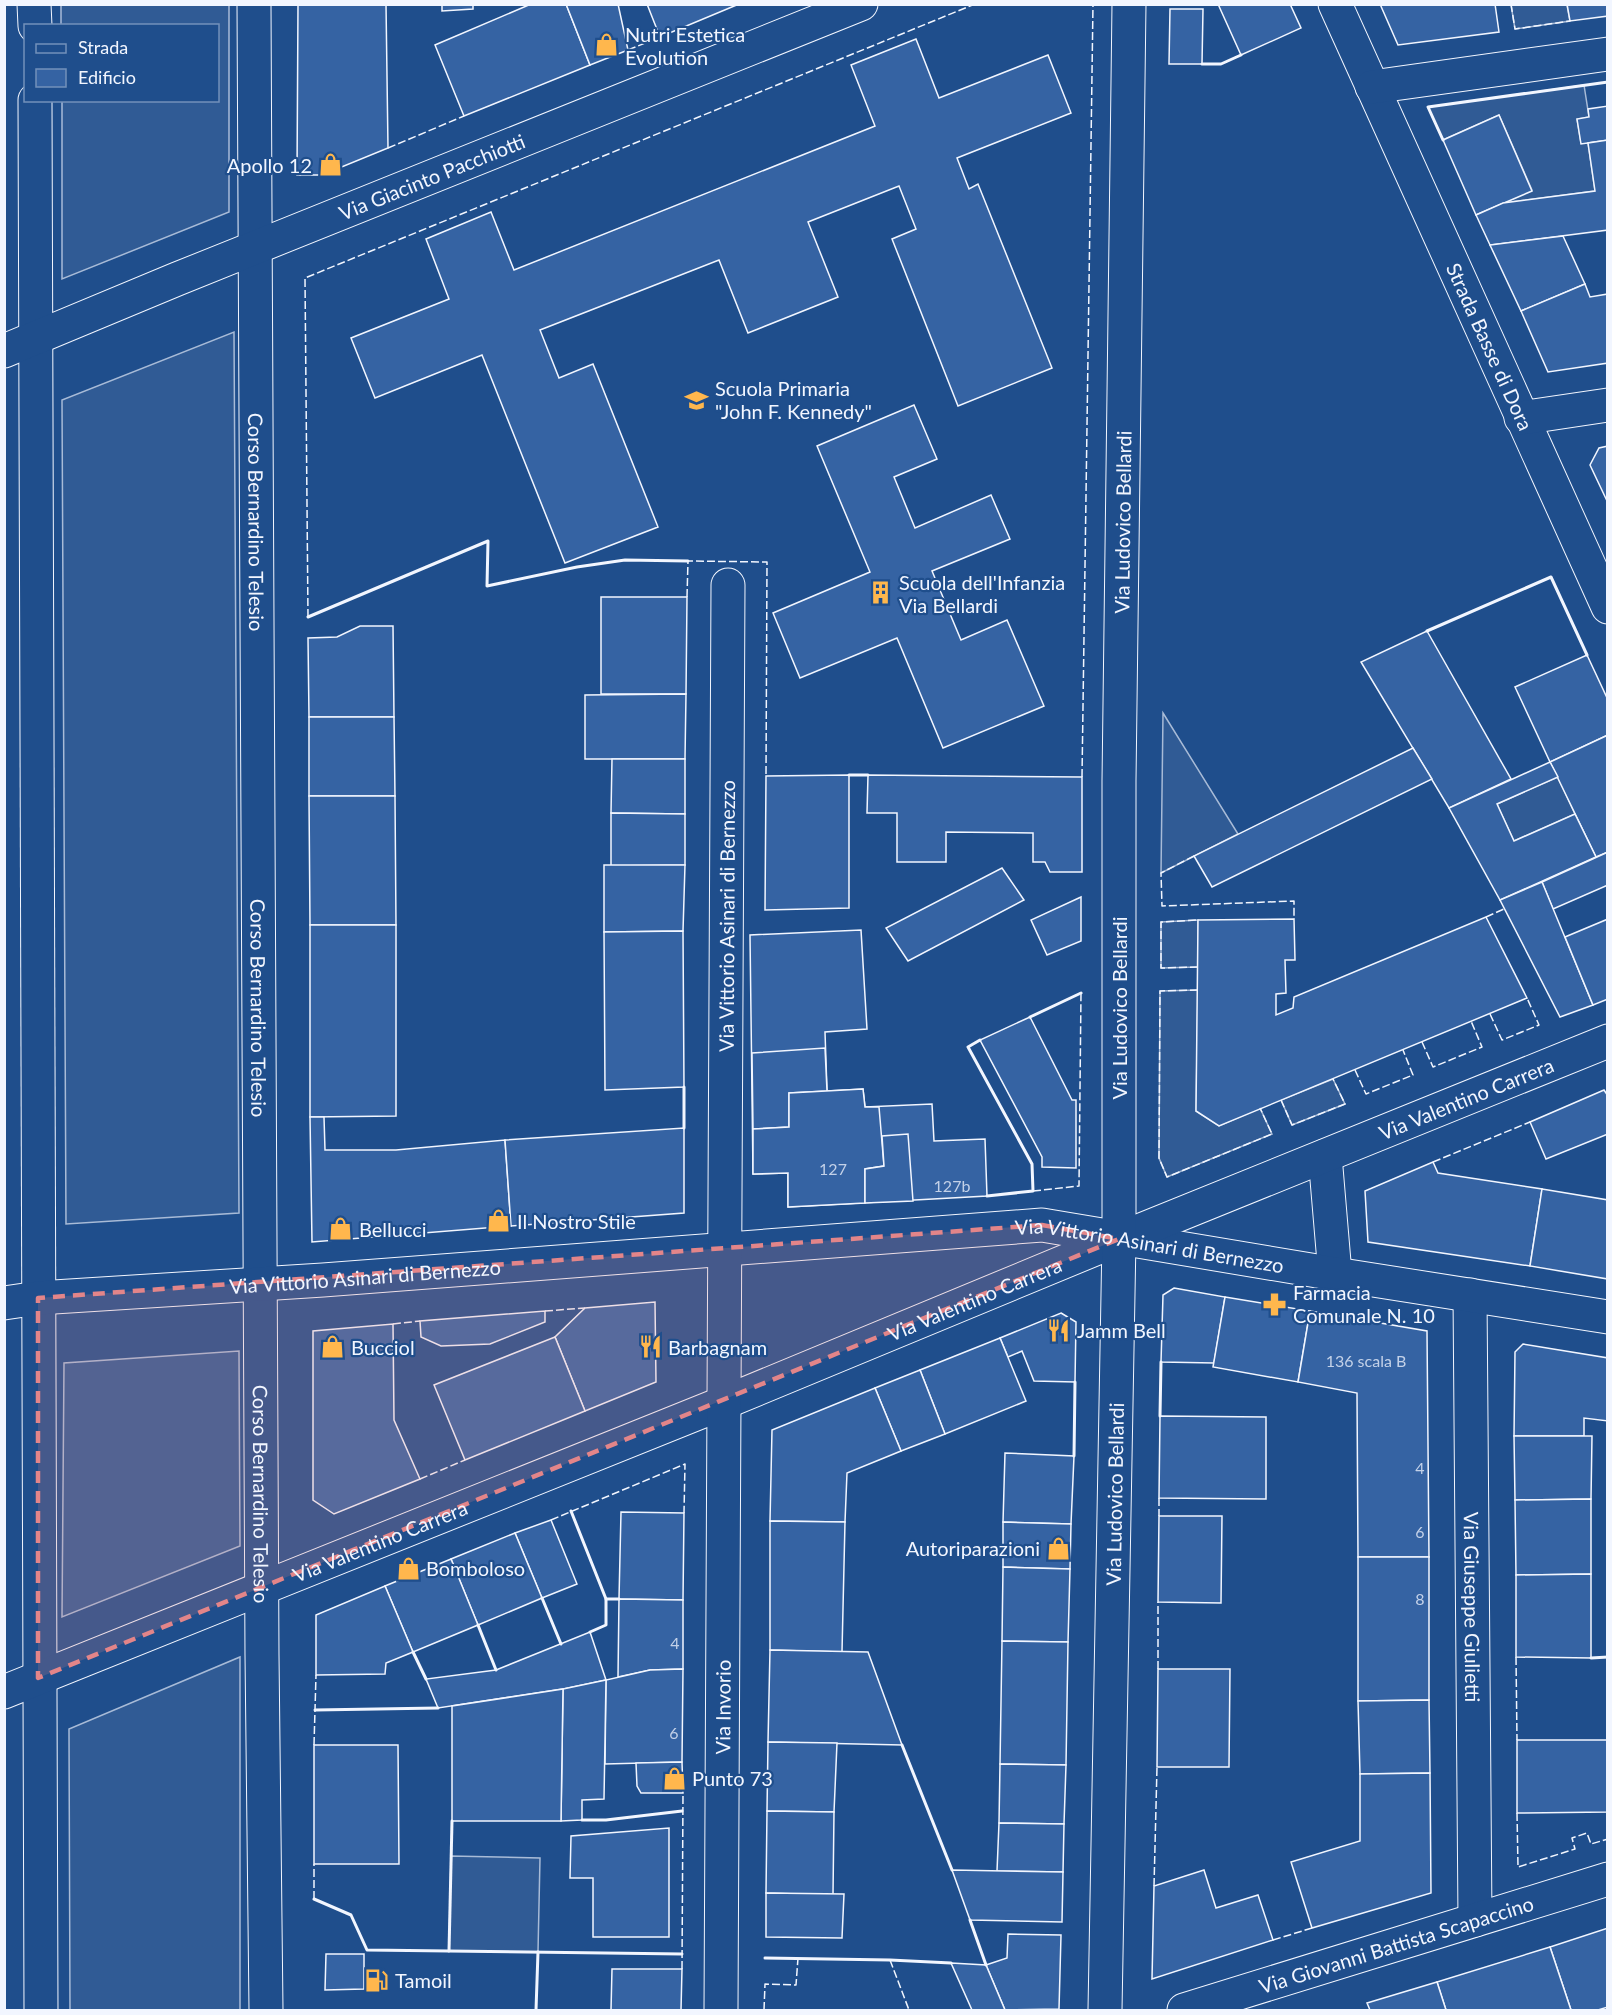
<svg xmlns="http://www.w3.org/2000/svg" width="1612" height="2015" font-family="Lato,sans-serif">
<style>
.built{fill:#305b95;stroke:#a8bbd7;stroke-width:1.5}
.building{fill:#3563a3;stroke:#f2f6ff;stroke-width:1.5}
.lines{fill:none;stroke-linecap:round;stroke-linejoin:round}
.minor-casing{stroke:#f2f6ff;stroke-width:35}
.minor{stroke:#1f4e8c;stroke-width:33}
.fence{stroke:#f2f6ff;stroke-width:1.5;stroke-dasharray:8 3;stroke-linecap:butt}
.wall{stroke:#f2f6ff;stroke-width:3}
.marked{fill:#e38589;fill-opacity:0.2;stroke:#e38589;stroke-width:4.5;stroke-dasharray:12 8;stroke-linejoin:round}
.labels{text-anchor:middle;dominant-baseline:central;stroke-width:4.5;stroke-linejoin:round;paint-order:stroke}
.number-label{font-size:16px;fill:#c3d1e8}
.poi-label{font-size:20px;fill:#f2f6ff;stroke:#1f4e8c;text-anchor:start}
.street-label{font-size:20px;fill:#f2f6ff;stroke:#1f4e8c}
</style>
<rect width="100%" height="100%" fill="#1f4e8c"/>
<g class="built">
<polygon points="61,5 229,5 229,212 62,279 62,101 218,100 218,26 61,25"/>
<polygon points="1511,5 1567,5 1570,21 1515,29"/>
<polygon points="1584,85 1589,117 1577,119 1581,143 1588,143 1595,191 1503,203 1532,190 1499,115 1443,140 1428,107"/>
<polygon points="234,332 239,1213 66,1224 62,400"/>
<polygon points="1163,713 1238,834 1161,873"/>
<polygon points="1558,777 1575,814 1514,841 1497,804"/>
<polygon points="1198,920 1198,967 1161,968 1161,922"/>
<polygon points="1198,990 1196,1111 1219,1126 1260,1108 1272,1134 1167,1177 1159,1158 1160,991"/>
<polygon points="1333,1079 1345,1104 1292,1125 1281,1100"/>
<polygon points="239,1351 240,1546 62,1617 64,1363"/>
<polygon points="240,1657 240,2010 70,2010 69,1729"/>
<polygon points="451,1856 540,1858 538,1952 449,1951"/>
</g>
<g class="building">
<polygon points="298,4 386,4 388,148 322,175 297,175"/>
<polygon points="442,4 473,4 473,9 442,11"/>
<polygon points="531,4 566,4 590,65 464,116 435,45"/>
<polygon points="566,4 618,4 628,50 590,65"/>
<polygon points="647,4 739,4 660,37"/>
<polygon points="1218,4 1290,4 1301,28 1241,55"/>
<polygon points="1380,4 1495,4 1499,32 1398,45"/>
<polygon points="1567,4 1608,4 1608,16 1570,21"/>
<polygon points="1170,9 1203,9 1202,64 1169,64"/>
<polygon points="916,39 939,98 1048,55 1071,113 957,158 969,189 978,184 1052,368 958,406 892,239 916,229 899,186 808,222 838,297 748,333 719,260 540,330 559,378 593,364 658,527 565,563 482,355 375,398 351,338 449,299 426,239 491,212 514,270 875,126 851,65"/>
<polygon points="1608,106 1608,140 1581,144 1577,119 1589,117 1588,109"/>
<polygon points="1499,115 1532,191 1476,215 1443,140"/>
<polygon points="1608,140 1608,230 1490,245 1476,215 1503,203 1595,191 1588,143"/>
<polygon points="1563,236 1585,284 1521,311 1490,245"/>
<polygon points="1585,284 1590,297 1608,294 1608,363 1548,372 1521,311"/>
<polygon points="914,405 937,459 894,477 915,528 991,495 1010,539 932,571 961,640 1007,620 1044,706 943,748 897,638 800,678 773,613 870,572 817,446"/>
<polygon points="1608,446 1608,503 1590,465 1599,448"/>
<polygon points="601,597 687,597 686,694 601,694"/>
<polygon points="360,626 393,626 394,717 309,717 308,638 337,637"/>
<polygon points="1427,631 1511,779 1449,808 1361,662"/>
<polygon points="1587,655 1608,700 1608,735 1550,762 1515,687"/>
<polygon points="686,694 685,759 585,759 585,695"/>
<polygon points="309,717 394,717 395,796 309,796"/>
<polygon points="1608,735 1608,852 1596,857 1550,762"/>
<polygon points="1413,748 1432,779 1212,887 1194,856"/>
<polygon points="612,759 685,759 685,814 611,813"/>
<polygon points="1550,762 1558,777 1497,804 1514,841 1575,814 1596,857 1500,900 1449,808"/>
<polygon points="849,775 849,908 765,910 766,776"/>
<polygon points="868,775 1082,777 1082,872 1050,872 1045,862 1033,862 1033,833 946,832 946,862 897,862 897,813 867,813"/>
<polygon points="309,796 395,796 396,925 310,925"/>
<polygon points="611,813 685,814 685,865 611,866"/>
<polygon points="1608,852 1608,885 1553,909 1542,882"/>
<polygon points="604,865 685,865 683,931 604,932"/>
<polygon points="1002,868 1024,900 908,961 886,928"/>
<polygon points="1542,882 1593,1005 1560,1017 1500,900"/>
<polygon points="1081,897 1081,941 1047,955 1031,920"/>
<polygon points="1486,917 1527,998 1219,1126 1196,1111 1198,920 1294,919 1295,960 1285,960 1286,993 1276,994 1276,1015 1293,1008 1294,997"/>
<polygon points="1608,919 1608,999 1593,1005 1565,937"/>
<polygon points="310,925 396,925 396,1116 310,1117"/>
<polygon points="861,930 867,1029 825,1032 827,1091 863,1089 865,1107 932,1104 934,1141 985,1139 987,1196 788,1207 788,1173 753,1174 750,935"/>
<polygon points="683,931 684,1087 605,1090 604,932"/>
<polygon points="1030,1017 1072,1100 1076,1100 1076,1168 1042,1167 1042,1157 980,1040"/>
<polygon points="825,1048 827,1091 789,1093 789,1127 753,1129 752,1053"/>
<polygon points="863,1089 865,1107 879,1107 884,1166 865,1169 865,1203 788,1207 788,1173 753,1174 753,1129 789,1127 789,1093"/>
<polygon points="1604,1090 1608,1096 1608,1134 1546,1159 1530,1122"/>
<polygon points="310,1117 324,1117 325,1150 396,1150 505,1140 511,1226 312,1242"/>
<polygon points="684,1128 684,1213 511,1226 505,1140"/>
<polygon points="908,1134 913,1201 865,1203 865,1169 884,1166 882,1136"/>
<polygon points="1433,1162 1438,1173 1542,1189 1530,1266 1368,1242 1365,1191"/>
<polygon points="1542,1189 1608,1200 1608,1279 1530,1266"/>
<polygon points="1174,1288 1225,1297 1214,1363 1161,1362 1163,1295"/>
<polygon points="1225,1297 1310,1311 1298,1382 1213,1367"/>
<polygon points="655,1302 656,1382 585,1411 555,1337 585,1308"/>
<polygon points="545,1311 545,1322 490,1344 441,1346 421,1337 420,1321"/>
<polygon points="1310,1311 1427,1331 1429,1557 1358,1557 1357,1393 1298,1382"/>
<polygon points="1061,1313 1076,1322 1075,1382 1034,1381 1022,1351 1008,1357 1000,1338"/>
<polygon points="393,1324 394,1420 420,1479 334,1514 313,1500 313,1331"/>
<polygon points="555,1337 585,1411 465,1460 434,1385"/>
<polygon points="1000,1338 1026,1401 945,1434 920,1370"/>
<polygon points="1523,1344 1608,1358 1608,1421 1584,1418 1584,1436 1514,1436 1515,1352"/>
<polygon points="920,1370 945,1434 901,1451 875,1388"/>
<polygon points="875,1388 901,1451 847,1473 845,1522 770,1521 772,1430"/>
<polygon points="1160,1416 1266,1417 1266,1499 1159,1498"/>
<polygon points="1514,1436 1592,1436 1591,1499 1515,1500"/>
<polygon points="1005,1453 1074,1456 1071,1524 1003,1522"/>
<polygon points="1591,1499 1591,1574 1516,1575 1515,1500"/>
<polygon points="621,1512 684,1513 683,1600 619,1599"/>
<polygon points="1159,1516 1222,1516 1221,1603 1158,1602"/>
<polygon points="551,1520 577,1584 542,1598 515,1533"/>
<polygon points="770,1521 845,1522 842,1652 770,1650"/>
<polygon points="1003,1522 1071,1524 1070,1569 1003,1567"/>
<polygon points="515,1533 542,1598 478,1625 451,1559"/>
<polygon points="1358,1557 1429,1557 1429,1700 1358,1701"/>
<polygon points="451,1559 478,1625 413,1652 385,1586"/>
<polygon points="1003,1567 1070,1569 1068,1642 1002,1641"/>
<polygon points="1591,1574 1591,1658 1516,1657 1516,1575"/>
<polygon points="385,1586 413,1652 386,1663 385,1674 316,1675 316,1615"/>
<polygon points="619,1599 683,1600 683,1669 650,1670 618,1677"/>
<polygon points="590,1632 606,1680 563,1689 438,1708 426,1679 496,1670"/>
<polygon points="1002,1641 1068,1642 1066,1765 1000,1764"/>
<polygon points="770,1650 868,1652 902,1745 768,1742"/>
<polygon points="683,1669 682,1762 605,1764 606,1680 650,1670"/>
<polygon points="1158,1669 1230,1669 1229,1767 1157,1767"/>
<polygon points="606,1680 604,1799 582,1800 582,1820 561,1821 563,1689"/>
<polygon points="563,1689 561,1821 452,1821 452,1706"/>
<polygon points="1429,1700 1430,1773 1360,1774 1358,1701"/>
<polygon points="1517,1740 1608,1740 1608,1812 1517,1813"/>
<polygon points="768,1742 837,1743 834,1812 767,1811"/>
<polygon points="314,1745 398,1745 399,1864 314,1864"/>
<polygon points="682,1762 683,1793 641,1793 637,1786 636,1763"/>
<polygon points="1000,1764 1066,1765 1064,1824 999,1823"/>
<polygon points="1430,1773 1431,1893 1312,1928 1291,1862 1360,1841 1360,1774"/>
<polygon points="767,1811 834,1812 833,1895 766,1893"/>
<polygon points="999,1823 1064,1824 1063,1872 997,1871"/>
<polygon points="669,1828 669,1937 593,1937 593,1878 570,1878 571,1836"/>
<polygon points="952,1870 1063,1872 1062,1922 970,1920"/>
<polygon points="1204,1870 1216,1908 1258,1895 1273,1940 1152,1979 1154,1886"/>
<polygon points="766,1893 844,1894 842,1938 766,1937"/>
<polygon points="1608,1928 1608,2007 1598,2010 1571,2010 1550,1947"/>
<polygon points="1008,1934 1061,1935 1059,2009 1005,2010 986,1965 1007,1958"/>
<polygon points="1550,1947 1571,2010 1446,2010 1437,1982"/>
<polygon points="326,1954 364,1954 364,1989 325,1990"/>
<polygon points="951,1963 986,1965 1005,2010 972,2010"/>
<polygon points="612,1969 682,1969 681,2010 611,2010"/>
<polygon points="1437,1982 1446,2010 1370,2010 1367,2003"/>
</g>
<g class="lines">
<defs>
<g id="minor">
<polyline points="34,4 35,26"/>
<path id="s1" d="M254,4L262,1655L266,2010"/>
<path id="s2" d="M1335,4L1608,607"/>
<polyline points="1372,87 1608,54"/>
<path d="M35,100C41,737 35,1374 41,2010"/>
<path id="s3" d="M4,351L177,279L861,4"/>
<polyline points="1521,418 1608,405"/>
<polyline points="1325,1156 1335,1274"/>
<path id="s4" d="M1470,1295L1475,1920"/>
<path id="s5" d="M4,1303L38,1298L323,1280L1042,1225L1335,1274L1608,1317"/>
<path id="s6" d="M4,1692L723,1403L1119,1239L1608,1041"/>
<path id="s7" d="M721,2010L728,585"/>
<path id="s8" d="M1105,2010L1119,1239V781L1129,4"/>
<path id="s9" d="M1184,2010L1608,1879"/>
</g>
</defs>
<use href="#minor" class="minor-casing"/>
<use href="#minor" class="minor"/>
<g class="fence">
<polyline points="1511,4 1515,29 1570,21"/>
<polyline points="628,50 660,37"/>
<polyline points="388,148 464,116"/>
<polyline points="687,597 688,561 767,562 766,776"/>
<polyline points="308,617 305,278 975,4"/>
<polyline points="1082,777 1093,4"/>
<polyline points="1194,856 1161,873 1162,906 1294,901 1294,919"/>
<polyline points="1486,917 1504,909"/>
<polyline points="1198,967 1161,968 1161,922 1198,920"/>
<polyline points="1198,990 1160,991 1159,1158 1167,1177 1272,1134 1260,1108"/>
<polyline points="1490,1014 1502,1040 1539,1025 1527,998"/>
<polyline points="1422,1042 1433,1067 1482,1047 1471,1021"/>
<polyline points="1355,1070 1366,1094 1413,1075 1403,1050"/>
<polyline points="1281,1100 1292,1125 1345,1104 1333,1079"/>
<polyline points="1433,1162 1530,1122"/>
<polyline points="1033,1191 1079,1186 1081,993"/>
<polyline points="545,1311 585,1308"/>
<polyline points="393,1324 420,1321"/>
<polyline points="420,1479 465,1460"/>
<polyline points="1159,1498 1159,1516"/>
<polyline points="551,1520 685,1464 684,1513"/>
<polyline points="1516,1657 1517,1740"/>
<polyline points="1158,1669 1158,1602"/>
<polyline points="314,1745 316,1675"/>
<polyline points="1517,1813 1518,1867 1575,1849 1572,1838 1587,1833 1591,1844 1608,1839"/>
<polyline points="1154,1886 1157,1767"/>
<polyline points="314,1899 314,1864"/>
<polyline points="1273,1940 1312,1928"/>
<polyline points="890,1960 909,2010"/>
<polyline points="682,1969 683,1793"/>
<polyline points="764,2010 765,1984 796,1985 798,1958"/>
</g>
<g class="wall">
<polyline points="1202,64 1221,64 1241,55"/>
<polyline points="1443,140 1428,107 1608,82"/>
<polyline points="308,617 488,541 487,586 577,567 625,560 688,561"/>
<polyline points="1427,631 1551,577 1587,655"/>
<polyline points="849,775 868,775"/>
<polyline points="1030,1017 1081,993"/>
<polyline points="980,1040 968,1047 1032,1164 1033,1191 987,1196"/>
<polyline points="684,1087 684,1128"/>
<polyline points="1160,1416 1161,1362"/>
<polyline points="1074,1456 1075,1382"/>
<polyline points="571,1511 606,1599 606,1625 590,1632"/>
<polyline points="542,1598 561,1644"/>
<polyline points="606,1599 619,1599"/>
<polyline points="478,1625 496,1670"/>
<polyline points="413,1652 426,1679"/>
<polyline points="1591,1658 1608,1657"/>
<polyline points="315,1710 438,1708"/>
<polyline points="902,1745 952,1870"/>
<polyline points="582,1820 606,1820 682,1811"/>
<polyline points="314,1899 351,1915 367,1950 682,1954"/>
<polyline points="970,1920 986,1965"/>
<polyline points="449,1951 452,1821"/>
<polyline points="765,1958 890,1960 951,1963"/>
<polyline points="536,2010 538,1952"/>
</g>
</g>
<path class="marked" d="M1042,1225L1119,1239L38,1678V1298Z"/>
<defs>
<symbol id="shop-bare" viewBox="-9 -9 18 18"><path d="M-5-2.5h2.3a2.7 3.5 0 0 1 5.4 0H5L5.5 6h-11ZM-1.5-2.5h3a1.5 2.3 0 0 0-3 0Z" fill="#ffb74d" stroke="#1f4e8c" stroke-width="2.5" paint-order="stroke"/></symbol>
<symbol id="school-bare" viewBox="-9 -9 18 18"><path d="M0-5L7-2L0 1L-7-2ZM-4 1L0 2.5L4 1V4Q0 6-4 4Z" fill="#ffb74d" stroke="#1f4e8c" stroke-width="2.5" paint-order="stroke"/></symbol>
<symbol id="building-bare" viewBox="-9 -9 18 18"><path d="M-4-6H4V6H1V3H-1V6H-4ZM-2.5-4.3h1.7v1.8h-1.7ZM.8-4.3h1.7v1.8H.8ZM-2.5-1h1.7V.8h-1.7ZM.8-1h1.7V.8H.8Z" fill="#ffb74d" stroke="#1f4e8c" stroke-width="2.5" paint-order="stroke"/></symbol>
<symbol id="pharmacy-bare" viewBox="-9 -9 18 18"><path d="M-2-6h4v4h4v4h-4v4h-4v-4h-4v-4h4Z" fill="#ffb74d" stroke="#1f4e8c" stroke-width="2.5" paint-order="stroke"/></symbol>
<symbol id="restaurant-bare" viewBox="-9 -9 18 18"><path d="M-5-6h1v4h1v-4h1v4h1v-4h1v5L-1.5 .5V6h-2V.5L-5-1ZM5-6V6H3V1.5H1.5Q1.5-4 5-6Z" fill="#ffb74d" stroke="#1f4e8c" stroke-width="2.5" paint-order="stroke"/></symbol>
<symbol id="fuel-bare" viewBox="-9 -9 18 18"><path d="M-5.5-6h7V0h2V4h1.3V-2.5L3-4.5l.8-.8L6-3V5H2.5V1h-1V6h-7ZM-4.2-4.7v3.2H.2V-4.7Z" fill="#ffb74d" stroke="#1f4e8c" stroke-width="2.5" paint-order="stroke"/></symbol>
</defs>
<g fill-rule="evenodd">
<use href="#shop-bare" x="590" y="28" width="33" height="33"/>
<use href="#shop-bare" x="314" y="148" width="33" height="33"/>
<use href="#school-bare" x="680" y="384" width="33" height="33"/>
<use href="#building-bare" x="864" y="576" width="33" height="33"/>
<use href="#shop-bare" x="482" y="1204" width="33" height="33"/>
<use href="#shop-bare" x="324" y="1212" width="33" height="33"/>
<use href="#pharmacy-bare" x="1258" y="1288" width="33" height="33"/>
<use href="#restaurant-bare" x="1042" y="1314" width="33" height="33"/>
<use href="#shop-bare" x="316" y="1330" width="33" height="33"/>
<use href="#restaurant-bare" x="634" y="1330" width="33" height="33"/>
<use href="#shop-bare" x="1042" y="1532" width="33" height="33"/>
<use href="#shop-bare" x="392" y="1552" width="33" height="33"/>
<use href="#shop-bare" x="658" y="1762" width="33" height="33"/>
<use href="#fuel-bare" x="360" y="1964" width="33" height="33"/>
</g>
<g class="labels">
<g class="number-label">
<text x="833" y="1168">127</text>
<text x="952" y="1185">127b</text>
<text x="1366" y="1360">136 scala B</text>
<text x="1420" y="1467">4</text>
<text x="1420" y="1531">6</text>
<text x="1420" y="1598">8</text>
<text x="675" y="1642">4</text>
<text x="674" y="1732">6</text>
</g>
<g class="poi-label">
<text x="625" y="34">Nutri Estetica<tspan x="625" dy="23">Evolution</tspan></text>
<text x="312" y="165" text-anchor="end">Apollo 12</text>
<text x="715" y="388">Scuola Primaria<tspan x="715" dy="23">"John F. Kennedy"</tspan></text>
<text x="899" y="582">Scuola dell'Infanzia<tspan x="899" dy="23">Via Bellardi</tspan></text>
<text x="517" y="1221">Il Nostro Stile</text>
<text x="359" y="1229">Bellucci</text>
<text x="1293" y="1292">Farmacia<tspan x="1293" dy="23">Comunale N. 10</tspan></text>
<text x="1077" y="1330">Jamm Bell</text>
<text x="351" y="1347">Bucciol</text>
<text x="668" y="1347">Barbagnam</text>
<text x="1040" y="1548" text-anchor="end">Autoriparazioni</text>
<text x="426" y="1568">Bomboloso</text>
<text x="692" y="1778">Punto 73</text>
<text x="395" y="1980">Tamoil</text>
</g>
<g class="street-label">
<text stroke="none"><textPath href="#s3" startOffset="462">Via Giacinto Pacchiotti</textPath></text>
<text stroke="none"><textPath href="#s2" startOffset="376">Strada Basse di Dora</textPath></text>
<text stroke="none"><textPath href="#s1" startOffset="518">Corso Bernardino Telesio</textPath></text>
<text stroke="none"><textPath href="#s8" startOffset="1488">Via Ludovico Bellardi</textPath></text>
<text stroke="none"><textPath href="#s7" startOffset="1094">Via Vittorio Asinari di Bernezzo</textPath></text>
<text stroke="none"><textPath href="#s1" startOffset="1004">Corso Bernardino Telesio</textPath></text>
<text transform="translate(1119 1008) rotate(-90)">Via Ludovico Bellardi</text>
<text stroke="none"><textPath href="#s6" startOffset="1578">Via Valentino Carrera</textPath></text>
<text stroke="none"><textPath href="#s5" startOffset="1150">Via Vittorio Asinari di Bernezzo</textPath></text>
<text stroke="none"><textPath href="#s5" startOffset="362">Via Vittorio Asinari di Bernezzo</textPath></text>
<text stroke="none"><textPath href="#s6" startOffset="1047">Via Valentino Carrera</textPath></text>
<text stroke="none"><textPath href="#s1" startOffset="1490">Corso Bernardino Telesio</textPath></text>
<text stroke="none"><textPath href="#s8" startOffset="516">Via Ludovico Bellardi</textPath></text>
<text stroke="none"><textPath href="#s6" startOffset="405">Via Valentino Carrera</textPath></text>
<text stroke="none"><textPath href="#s4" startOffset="312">Via Giuseppe Giulietti</textPath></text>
<text stroke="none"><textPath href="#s7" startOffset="303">Via Invorio</textPath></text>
<text stroke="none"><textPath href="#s9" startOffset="222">Via Giovanni Battista Scapaccino</textPath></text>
</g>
</g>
<rect width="1612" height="2015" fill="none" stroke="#f2f6ff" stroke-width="12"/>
<rect x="24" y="24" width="195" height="78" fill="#1f4e8c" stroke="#7391ba" stroke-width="1.5"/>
<rect x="36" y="44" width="30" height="9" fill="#1f4e8c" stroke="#7391ba" stroke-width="1.5"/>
<text x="78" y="54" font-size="18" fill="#f2f6ff">Strada</text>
<rect x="36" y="69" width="30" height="18" fill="#3563a3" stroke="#7391ba" stroke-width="1.5"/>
<text x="78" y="84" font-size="18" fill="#f2f6ff">Edificio</text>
</svg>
